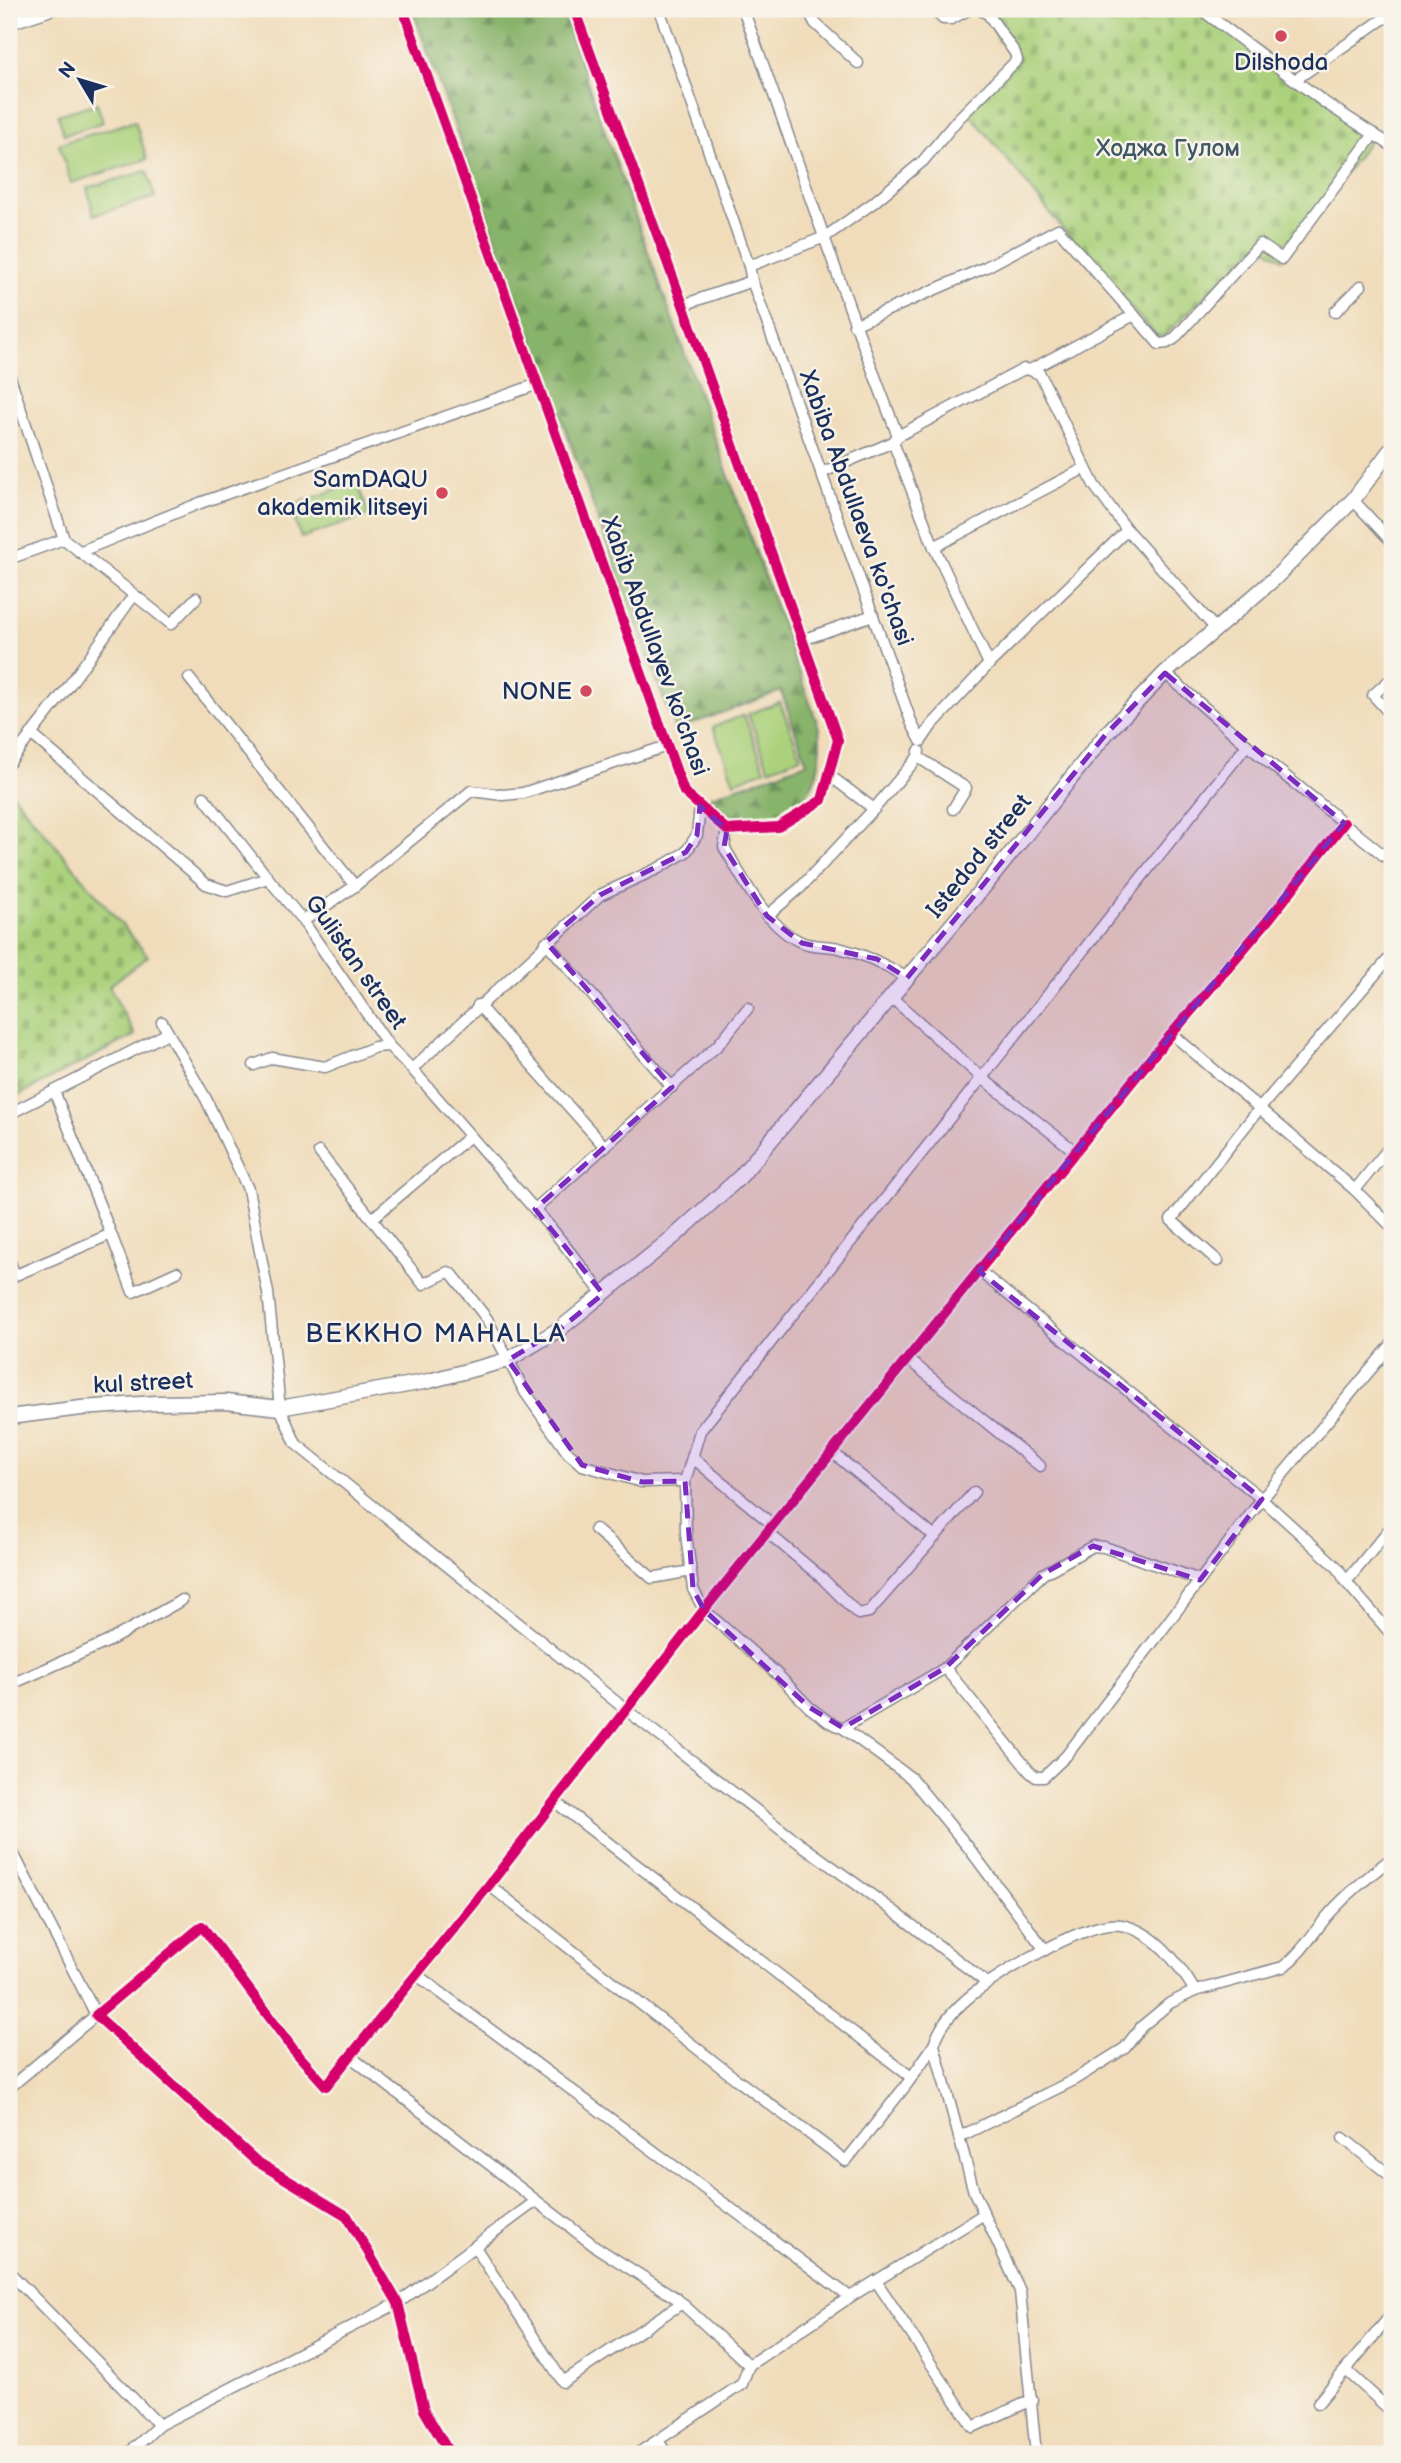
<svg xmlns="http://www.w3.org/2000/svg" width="1401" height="2463" font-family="'Balsamiq Sans',sans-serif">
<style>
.green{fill:#abd17b;stroke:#63806c;stroke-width:2}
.forest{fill:url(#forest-firs);stroke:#527164;stroke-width:2}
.cemetery{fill:url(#cemetery-stones);stroke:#63806c;stroke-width:2}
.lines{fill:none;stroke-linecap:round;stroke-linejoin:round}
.minor-casing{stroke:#86868c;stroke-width:13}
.tertiary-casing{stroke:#86868c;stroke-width:17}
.minor{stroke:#fff;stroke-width:10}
.tertiary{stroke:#fff;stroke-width:14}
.cycleway-casing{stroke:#f7f3e8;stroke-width:15}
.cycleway{stroke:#d6006c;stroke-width:10}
.marked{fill:#7b2cbf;fill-opacity:0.2;stroke:#7b2cbf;stroke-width:5;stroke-dasharray:14 9;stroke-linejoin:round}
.poi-dot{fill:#d1495b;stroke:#f7f3e8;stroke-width:2.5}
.labels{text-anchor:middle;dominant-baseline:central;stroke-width:5;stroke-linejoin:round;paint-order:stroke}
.poi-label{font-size:24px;fill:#1b2f5e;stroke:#f7f3e8;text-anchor:end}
.park-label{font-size:24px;fill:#3f5865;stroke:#f7f3e8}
.street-label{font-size:24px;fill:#1b2f5e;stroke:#f7f3e8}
.neighbourhood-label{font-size:26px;letter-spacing:2px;fill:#1b2f5e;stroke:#f7f3e8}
</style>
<defs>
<pattern id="forest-firs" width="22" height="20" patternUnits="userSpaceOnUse" patternTransform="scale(1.75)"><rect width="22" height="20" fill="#88b36b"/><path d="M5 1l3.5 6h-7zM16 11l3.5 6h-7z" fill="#6e925b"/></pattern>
<pattern id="cemetery-stones" width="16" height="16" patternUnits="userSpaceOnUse" patternTransform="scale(1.75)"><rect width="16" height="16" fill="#abd17b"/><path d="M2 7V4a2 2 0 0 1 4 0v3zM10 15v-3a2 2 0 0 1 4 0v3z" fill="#93b46d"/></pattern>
</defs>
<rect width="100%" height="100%" fill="#f7f3e8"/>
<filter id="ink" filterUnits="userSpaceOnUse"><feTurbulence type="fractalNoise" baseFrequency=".0143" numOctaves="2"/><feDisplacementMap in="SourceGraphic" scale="14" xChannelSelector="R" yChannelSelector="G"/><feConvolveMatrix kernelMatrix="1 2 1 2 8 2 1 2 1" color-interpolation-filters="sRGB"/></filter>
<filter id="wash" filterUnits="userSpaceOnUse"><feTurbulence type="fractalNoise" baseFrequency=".00686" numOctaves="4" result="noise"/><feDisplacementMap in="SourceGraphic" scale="28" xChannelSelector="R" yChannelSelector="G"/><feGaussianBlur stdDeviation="1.57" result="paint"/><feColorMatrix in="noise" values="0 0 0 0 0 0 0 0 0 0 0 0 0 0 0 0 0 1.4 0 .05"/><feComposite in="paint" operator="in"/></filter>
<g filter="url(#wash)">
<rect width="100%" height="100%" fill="#f0dcba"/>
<g class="green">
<polygon points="97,103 103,122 64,135 58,115"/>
<polygon points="135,121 147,159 71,183 59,144"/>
<polygon points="147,171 155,197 94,215 87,188"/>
<polygon points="357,482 369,515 301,538 290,506"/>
<polygon points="780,702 801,757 769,769 748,714"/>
<polygon points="744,715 765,770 734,782 713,727"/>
</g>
<path class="forest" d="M412,9H561L819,728C821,748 821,774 808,792C787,822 730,830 709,797L807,763L781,691L675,730Z"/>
<g class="cemetery">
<polygon points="996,9 1205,9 1374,134 1282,259 1259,244 1165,335 1157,336 1100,275 968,111 1020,59 998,40 988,14"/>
<polygon points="9,790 148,956 109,986 135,1035 9,1100"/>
</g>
</g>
<g filter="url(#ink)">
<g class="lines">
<defs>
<g id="minor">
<polyline points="403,9 684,792 727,830 778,827 822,800 838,740 683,305 574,9"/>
<polyline points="659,9 749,266 752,281 912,724 921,741 932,725 989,664 1127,530"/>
<path d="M743,9C795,151 842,295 898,436L893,442L934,547L989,664"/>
<polyline points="808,9 815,23 858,63"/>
<polyline points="933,9 943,19 951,19 970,9"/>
<polyline points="1208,9 1207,14 1324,102 1392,146"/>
<polyline points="1295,80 1383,19 1392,16"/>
<polyline points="749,266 825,237 873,203 923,161 958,119 1017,60 1015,53 988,14 979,9"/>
<polyline points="683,305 752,281"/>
<polyline points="1335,312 1361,286"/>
<polyline points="1134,315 1159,344 1167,343 1174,339 1260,244 1282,259 1374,134"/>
<polyline points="854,325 986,267 1058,229 1134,315 1030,370 1024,369 898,436"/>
<polyline points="1030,370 1040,374 1094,485 1127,530 1215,628"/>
<polyline points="9,374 64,539 171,624 196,598"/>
<polyline points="821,473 893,442"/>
<polyline points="1353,500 1392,542"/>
<polyline points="934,547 1085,468"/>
<polyline points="79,552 200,503 538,384"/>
<polyline points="9,559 64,539"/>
<polyline points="802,640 873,615"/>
<polyline points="1165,673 1247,745 1392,862"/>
<polyline points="189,678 355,886"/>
<polyline points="1392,678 1373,695 1392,716"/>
<polyline points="31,734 206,884 227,891 268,878 303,921 389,1046 412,1069 551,1228 603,1294"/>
<polyline points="919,751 918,757 966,788 953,809"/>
<polyline points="9,763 68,687 134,595"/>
<polyline points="829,775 874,809 918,757"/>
<polyline points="204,797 268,878"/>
<path d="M727,830L724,847C743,878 766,927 801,942C812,947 827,945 839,948C864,954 885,964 907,978"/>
<polyline points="767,916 800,888 874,809"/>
<polyline points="303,921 355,886 471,791 503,795 523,793 667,746"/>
<polyline points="546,942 672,1087"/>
<polyline points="891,997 982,1078 1076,1152"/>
<polyline points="478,1005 605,1147"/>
<polyline points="162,1022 206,1099 248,1189 268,1293 280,1408 296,1444 625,1709 792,1838 891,1909 987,1983"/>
<polyline points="1171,1033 1355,1190 1392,1227"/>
<polyline points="254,1065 272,1058 325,1067 375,1047 389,1046"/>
<polyline points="412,1069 600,895 659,868 686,852 697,835 700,806"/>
<polyline points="9,1114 168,1033"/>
<polyline points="319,1152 423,1284 448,1272 453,1275 487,1319 525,1392 568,1453 582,1465 642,1482 685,1481"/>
<polyline points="1355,1190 1392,1144"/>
<polyline points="535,1209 718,1045 748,1008"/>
<polyline points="373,1218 470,1136"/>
<polyline points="111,1234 133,1292 177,1272"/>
<polyline points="9,1260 15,1275"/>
<polyline points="1218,1261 1171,1220 1260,1108 1392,955"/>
<polyline points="979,1271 1262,1499 1338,1568 1346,1582 1392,1635"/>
<polyline points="9,1278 111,1234 54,1091"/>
<polyline points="909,1360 1040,1466"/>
<polyline points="832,1452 935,1537"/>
<polyline points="693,1458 773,1525"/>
<polyline points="595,1529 652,1578 691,1571"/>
<polyline points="767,1532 822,1578 858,1614 869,1612 974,1492"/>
<polyline points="1346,1582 1392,1526"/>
<polyline points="945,1668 1030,1772 1036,1777 1044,1777 1066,1756 1262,1499 1392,1344"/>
<polyline points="9,1685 107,1642 182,1600"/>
<polyline points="843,1728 945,1668 1043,1574 1093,1546 1104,1547 1200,1580"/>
<polyline points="554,1801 911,2077"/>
<polyline points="9,1845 96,2015 9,2088"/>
<polyline points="489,1885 736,2079 846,2161 907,2084 934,2045"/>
<polyline points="1045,1950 968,1847 911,1778 843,1728 829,1722 809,1707 777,1674 704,1610 693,1589 686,1534 685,1481 700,1431 1247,745"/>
<polyline points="417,1975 850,2297"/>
<polyline points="351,2057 596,2247 676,2298 749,2365"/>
<path d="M959,2137L1072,2081L1125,2048L1141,2027L1170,2003L1195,1991L1283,1967C1303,1952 1314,1931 1330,1913C1349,1892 1370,1875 1392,1858"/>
<polyline points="1343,2138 1392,2177"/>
<polyline points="475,2247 563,2382 682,2303"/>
<polyline points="9,2272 159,2425"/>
<polyline points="876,2281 973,2427 1032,2400"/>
<polyline points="1346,2370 1392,2412"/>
<polyline points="1318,2403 1392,2314"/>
<polyline points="658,2441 667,2454"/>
<polyline points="128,2454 159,2425 398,2303 536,2201"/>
<polyline points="450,2454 424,2410 398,2303 347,2216 256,2161 96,2015 202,1926 293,2049 326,2086 489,1885 704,1610 1152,1057 1270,918 1344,823"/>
<polyline points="637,2454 742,2384 749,2365 850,2297 984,2214"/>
<path d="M1036,2454L1020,2291L974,2192L934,2045C939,2027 954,2010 968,1998C994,1976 1089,1919 1121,1925C1156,1932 1178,1963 1195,1991"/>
</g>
<g id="tertiary">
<polyline points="9,22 48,9"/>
<polyline points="9,1417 81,1408 156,1403 226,1402 280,1408 429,1381 508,1360 561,1328 677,1234 740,1177 992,877 1107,733 1165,673 1274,579 1353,500 1392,448"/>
</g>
</defs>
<use href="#minor" class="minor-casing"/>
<use href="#tertiary" class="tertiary-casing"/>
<use href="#minor" class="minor"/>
<use href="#tertiary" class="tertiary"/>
<defs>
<g id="cycleway">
<polyline points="403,9 684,792 727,830 778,827 822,800 838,740 683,305 574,9"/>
<polyline points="450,2454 424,2410 398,2303 347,2216 256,2161 96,2015 202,1926 293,2049 326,2086 489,1885 704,1610 1152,1057 1270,918 1344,823"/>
</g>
</defs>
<use href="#cycleway" class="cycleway-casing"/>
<use href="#cycleway" class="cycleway"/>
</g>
</g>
<path class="marked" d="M1165,673L1344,823L979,1271L1262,1499L1200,1580L1093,1546L1043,1574L945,1668L843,1728L809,1707L704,1610L693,1589L685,1481L642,1482L582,1465L508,1360L561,1328L603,1294L535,1209L672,1087L546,942L600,895L686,852L697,835L700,806L727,830L724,847L767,916L785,930L802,943L877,959L907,978L1107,733Z"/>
<g class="poi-dot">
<circle cx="1281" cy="36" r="7"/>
<circle cx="442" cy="493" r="7"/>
<circle cx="586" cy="691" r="7"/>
</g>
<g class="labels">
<g class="poi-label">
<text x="1281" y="62" text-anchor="middle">Dilshoda</text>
<text x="428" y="479">SamDAQU<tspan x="428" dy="28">akademik litseyi</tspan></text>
<text x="572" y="691">NONE</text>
</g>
<g class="park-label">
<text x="1168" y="148">Ходжа Гулом</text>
</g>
<g class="street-label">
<text transform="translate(856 508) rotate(70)">Xabiba Abdullaeva ko'chasi</text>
<text transform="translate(655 646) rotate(70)">Xabib Abdullayev ko'chasi</text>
<text transform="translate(979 856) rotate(-51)">Istedod street</text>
<text transform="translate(356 962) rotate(55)">Gulistan street</text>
<text transform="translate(143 1383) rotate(-3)">kul street</text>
</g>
<g class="neighbourhood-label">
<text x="436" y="1334">BEKKHO MAHALLA</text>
</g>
</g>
<rect width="1401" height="2463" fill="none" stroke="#f7f3e8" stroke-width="35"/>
<g transform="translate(80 80) rotate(308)" stroke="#f7f3e8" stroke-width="5" paint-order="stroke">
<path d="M0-5L12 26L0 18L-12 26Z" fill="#1b2f5e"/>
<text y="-10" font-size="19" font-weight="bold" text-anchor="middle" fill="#1b2f5e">N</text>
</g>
</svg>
